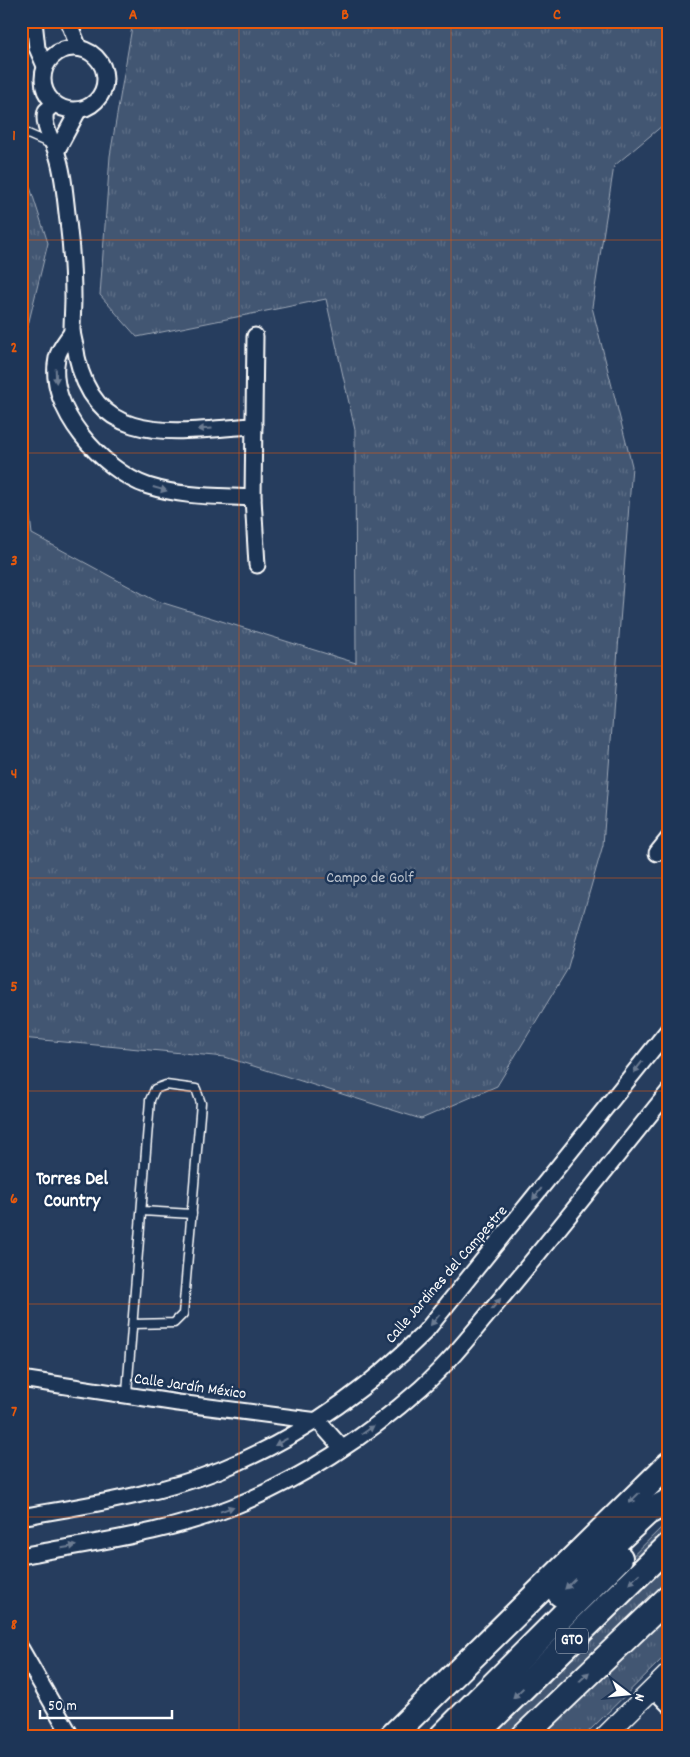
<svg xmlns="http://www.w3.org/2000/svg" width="690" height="1757" font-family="Dekko,sans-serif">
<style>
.grass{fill:url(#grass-tufts);stroke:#a0aab8}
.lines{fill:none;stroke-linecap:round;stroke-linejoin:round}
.service-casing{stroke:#fff;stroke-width:11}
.minor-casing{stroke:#fff;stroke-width:19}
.tertiary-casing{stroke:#fff;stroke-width:22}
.primary-casing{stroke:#fff;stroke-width:28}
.service{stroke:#1d3557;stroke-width:8}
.minor{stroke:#1d3557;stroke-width:15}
.tertiary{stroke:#1d3557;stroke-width:19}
.primary{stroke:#1d3557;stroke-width:24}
.oneway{fill:#6c7c92}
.grid{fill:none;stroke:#e8590c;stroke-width:1;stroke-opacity:0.55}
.labels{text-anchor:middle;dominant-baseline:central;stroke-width:5;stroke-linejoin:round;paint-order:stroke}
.shield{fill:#1d3557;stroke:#bbc2cd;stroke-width:1}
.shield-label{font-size:15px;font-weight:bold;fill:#fff}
.park-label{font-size:16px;fill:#bdc4ce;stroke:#1d3557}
.street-label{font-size:16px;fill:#fff;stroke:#1d3557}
.quarter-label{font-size:19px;font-weight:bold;fill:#fff;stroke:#1d3557}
.neatline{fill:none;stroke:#e8590c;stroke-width:2}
.grid-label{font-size:16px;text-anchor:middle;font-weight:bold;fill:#e8590c}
</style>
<defs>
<pattern id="grass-tufts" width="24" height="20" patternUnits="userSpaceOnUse" patternTransform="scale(1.25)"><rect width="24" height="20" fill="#425672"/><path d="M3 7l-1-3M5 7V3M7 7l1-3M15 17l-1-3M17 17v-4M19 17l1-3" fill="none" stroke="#5e6f87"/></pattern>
</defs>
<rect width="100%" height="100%" fill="#263d5e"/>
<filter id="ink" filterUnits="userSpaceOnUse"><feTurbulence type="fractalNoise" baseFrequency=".02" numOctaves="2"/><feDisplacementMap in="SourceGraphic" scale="10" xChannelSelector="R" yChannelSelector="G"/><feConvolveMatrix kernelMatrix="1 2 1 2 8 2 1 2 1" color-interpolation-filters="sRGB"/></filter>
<g filter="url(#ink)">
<g class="grass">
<polygon points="133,21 669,21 669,120 614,166 592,307 632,466 603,845 567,970 497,1086 421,1119 225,1057 21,1038 21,440 32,534 154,600 356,663 355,430 326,299 137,337 100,295 110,156"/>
<polygon points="21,159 48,243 21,354"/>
<polygon points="669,1520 669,1652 584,1736 450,1736"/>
</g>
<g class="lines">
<defs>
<g id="service">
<polyline points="21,131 51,144"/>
<polyline points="142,1211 192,1214"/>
<polyline points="127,1395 128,1379 150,1100 155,1089 166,1085 196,1089 201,1103 183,1314 174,1323 133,1324"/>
</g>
<g id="minor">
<polyline points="34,21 37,48 45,66"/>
<polyline points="68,21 79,48"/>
<circle cx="74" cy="79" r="31"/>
<path d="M54,104L46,111C42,124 51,138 56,151C64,172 65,199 68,221C71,246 73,271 73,297C73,308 72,320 72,331C73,339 76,348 77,357C97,451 180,430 254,426"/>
<polyline points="56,152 78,111"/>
<path d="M72,332C67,340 59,348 57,358C46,408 103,471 148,486C183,497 217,496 253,498"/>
<polyline points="255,336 253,498 257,565"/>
<polyline points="657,853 669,838"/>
<polyline points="21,1379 178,1403 318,1421 342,1448"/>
<path d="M21,1517C87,1505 157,1495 220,1470C298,1439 366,1391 425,1332L669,1029"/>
<path d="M21,1556C92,1542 164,1534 232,1507C300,1480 366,1437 421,1388C452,1360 477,1327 504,1295C560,1228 614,1159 669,1091"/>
<polyline points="21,1649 71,1736"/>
<polyline points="653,1689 669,1705"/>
</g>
<polyline id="tertiary" points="605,1736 669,1673"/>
<g id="primary">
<polyline points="560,1594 647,1513 669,1501"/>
<polyline points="392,1736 669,1464"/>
<polyline points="442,1736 620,1558"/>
<polyline points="474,1736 669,1545"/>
<polyline points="524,1736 669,1597"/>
</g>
</defs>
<use href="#service" class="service-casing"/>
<use href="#minor" class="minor-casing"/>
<use href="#tertiary" class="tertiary-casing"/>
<use href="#primary" class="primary-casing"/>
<use href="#service" class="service"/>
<use href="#minor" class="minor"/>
<use href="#tertiary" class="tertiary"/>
<use href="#primary" class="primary"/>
</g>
<defs><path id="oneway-solid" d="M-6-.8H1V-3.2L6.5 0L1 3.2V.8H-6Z" transform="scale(1.25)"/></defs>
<g class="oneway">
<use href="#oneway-solid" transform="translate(56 376) rotate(88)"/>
<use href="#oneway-solid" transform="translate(205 429) rotate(176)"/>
<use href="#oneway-solid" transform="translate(160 489) rotate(16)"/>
<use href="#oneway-solid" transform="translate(638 1067) rotate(128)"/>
<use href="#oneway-solid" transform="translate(537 1194) rotate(128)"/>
<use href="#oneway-solid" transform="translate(496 1304) rotate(-50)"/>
<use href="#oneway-solid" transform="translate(435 1320) rotate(130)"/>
<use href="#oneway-solid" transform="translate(368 1430) rotate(-35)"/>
<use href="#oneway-solid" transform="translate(281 1442) rotate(151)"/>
<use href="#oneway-solid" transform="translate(634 1498) rotate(135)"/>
<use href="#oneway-solid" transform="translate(227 1509) rotate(-20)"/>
<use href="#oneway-solid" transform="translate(69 1547) rotate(-10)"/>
<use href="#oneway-solid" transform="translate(634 1579) rotate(135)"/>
<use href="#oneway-solid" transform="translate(570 1584) rotate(136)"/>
<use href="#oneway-solid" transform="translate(584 1677) rotate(-43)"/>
<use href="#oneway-solid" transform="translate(518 1693) rotate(136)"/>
</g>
</g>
<path class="grid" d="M239,21V1736M451,21V1736M21,240H669M21,453H669M21,666H669M21,878H669M21,1091H669M21,1304H669M21,1517H669"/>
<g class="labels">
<rect class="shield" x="556" y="1628.5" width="32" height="25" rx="4"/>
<g class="shield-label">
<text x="572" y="1641">GTO</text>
</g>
<g class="park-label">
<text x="370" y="878">Campo de Golf</text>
</g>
<g class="street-label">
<text transform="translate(447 1275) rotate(-49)">Calle Jardines del Campestre</text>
<text transform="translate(190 1387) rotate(8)">Calle Jardín México</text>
</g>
<g class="quarter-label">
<text x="72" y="1180">Torres Del<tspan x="72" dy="22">Country</tspan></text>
</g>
</g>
<rect width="690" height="1757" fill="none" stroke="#1d3557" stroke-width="55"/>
<g transform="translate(628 1694) rotate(106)" stroke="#1d3557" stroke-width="4" paint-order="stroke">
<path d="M0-4L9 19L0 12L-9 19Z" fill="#ffffff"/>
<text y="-8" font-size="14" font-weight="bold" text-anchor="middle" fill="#ffffff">N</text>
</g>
<path d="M40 1710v8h132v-8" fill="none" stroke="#ffffff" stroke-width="2.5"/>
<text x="48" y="1710" font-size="15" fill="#ffffff" stroke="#1d3557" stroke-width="4" paint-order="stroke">50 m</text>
<rect x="28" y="28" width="634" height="1702" class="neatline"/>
<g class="grid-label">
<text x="133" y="19">A</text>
<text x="345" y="19">B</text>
<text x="557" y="19">C</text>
<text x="14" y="140">1</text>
<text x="14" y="352">2</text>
<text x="14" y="565">3</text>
<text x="14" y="778">4</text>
<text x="14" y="991">5</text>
<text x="14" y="1203">6</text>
<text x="14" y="1416">7</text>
<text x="14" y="1629">8</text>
</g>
</svg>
